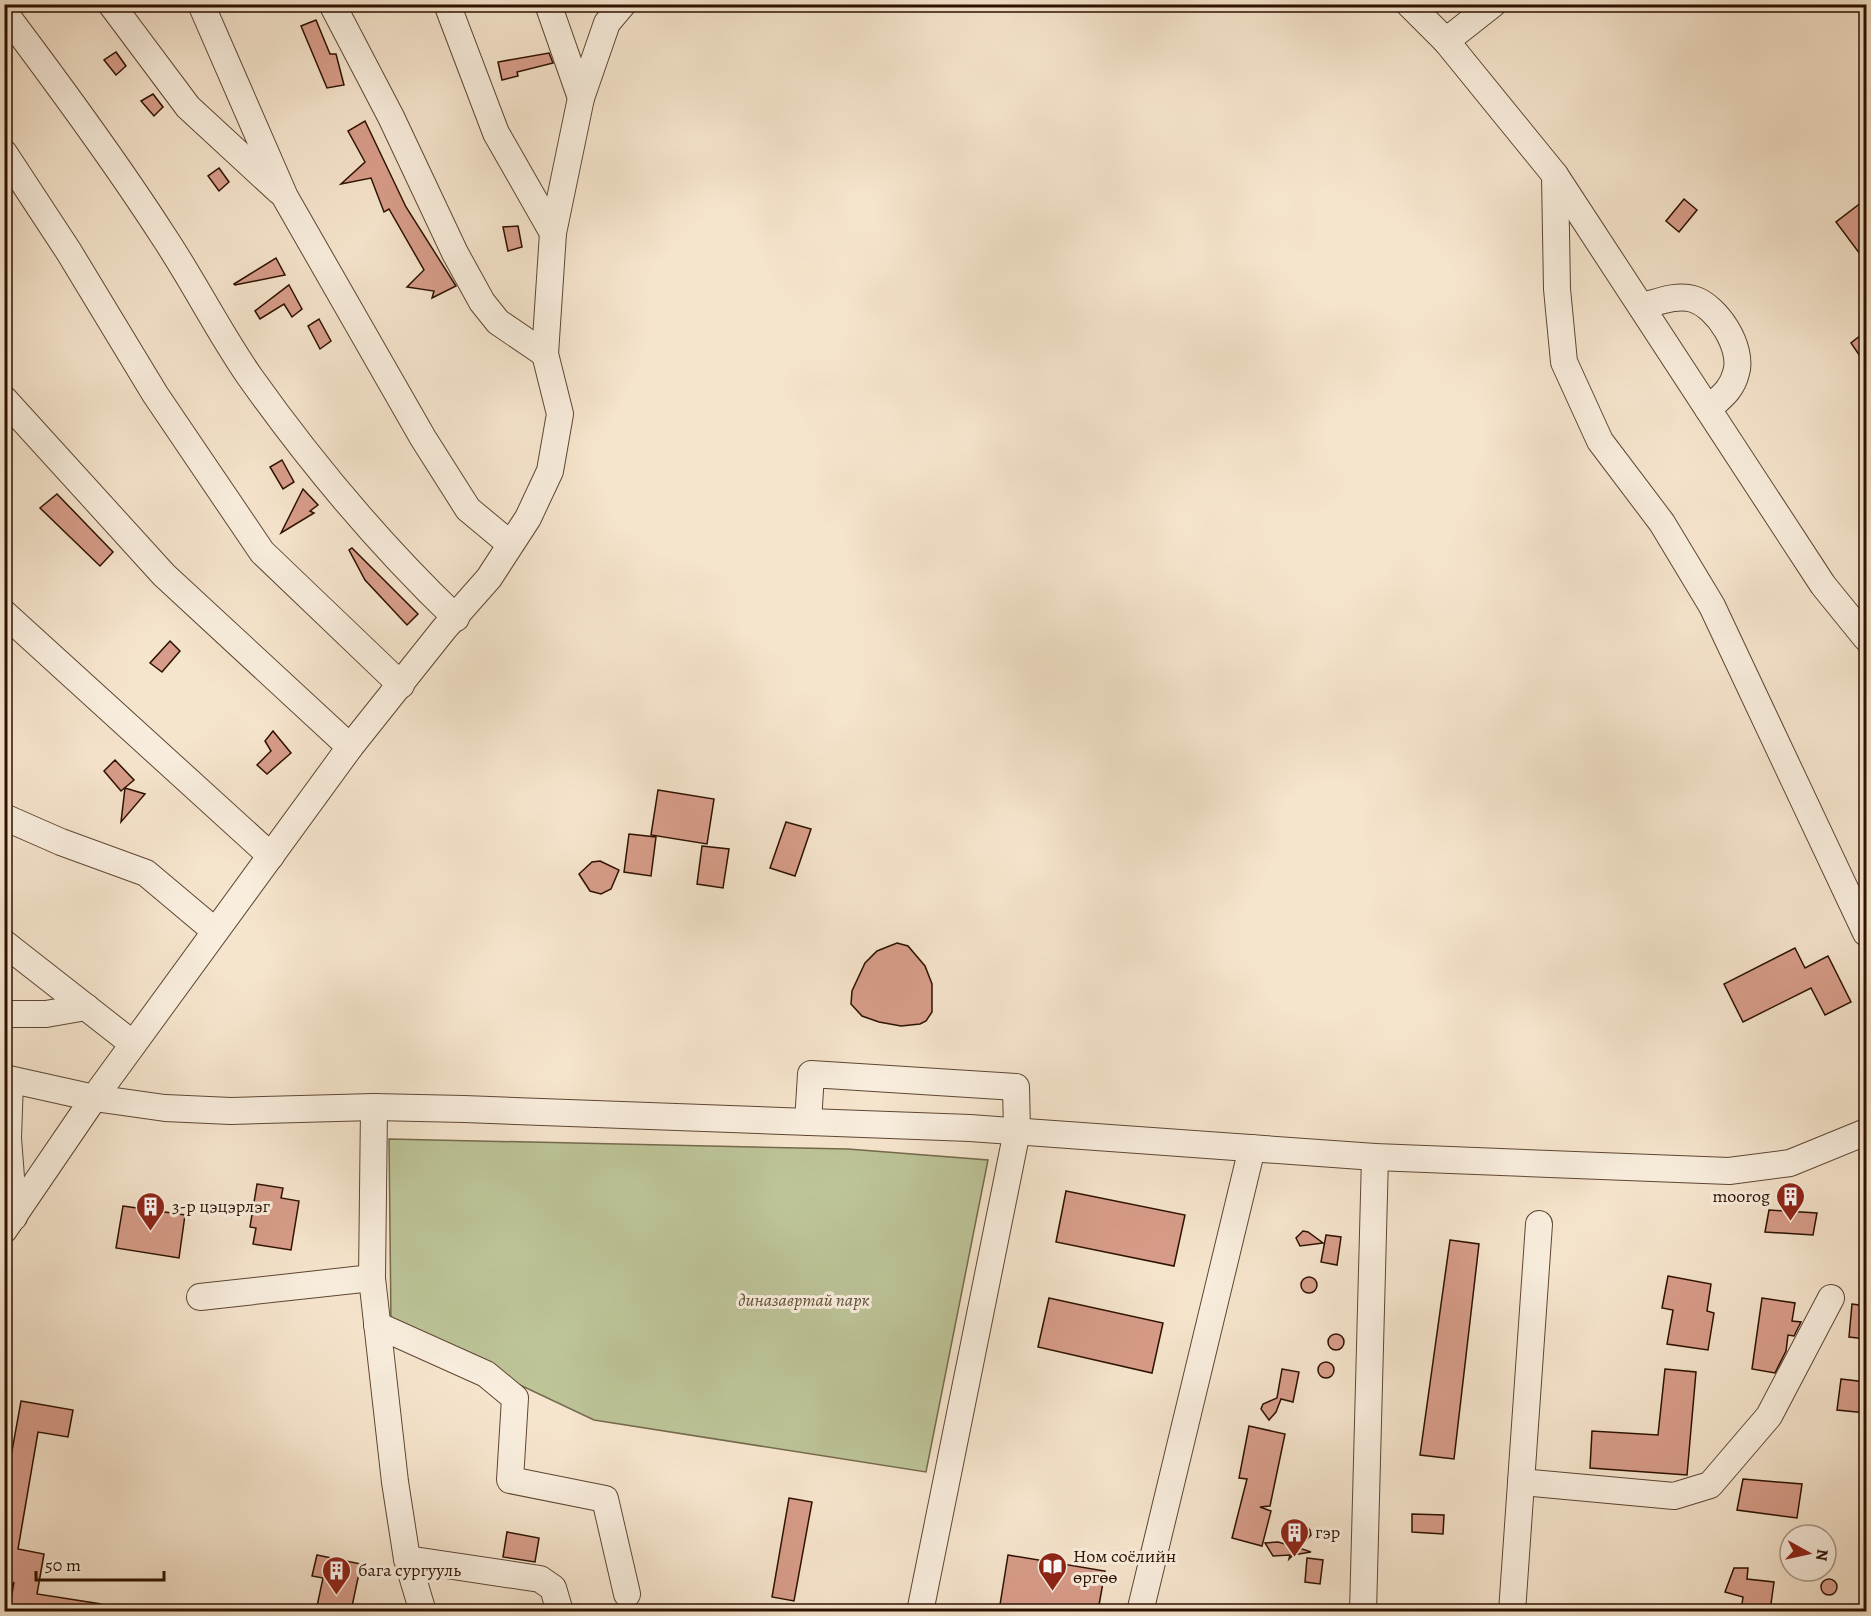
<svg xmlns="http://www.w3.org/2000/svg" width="1871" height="1616" font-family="Alegreya,serif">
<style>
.green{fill:#bdc498;stroke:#746a4c;stroke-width:1.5}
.building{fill:#d89d8a;stroke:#2c1100;stroke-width:1.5}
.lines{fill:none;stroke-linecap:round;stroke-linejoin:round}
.minor-casing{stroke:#5e4633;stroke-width:28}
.minor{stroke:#f9eede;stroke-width:26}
.labels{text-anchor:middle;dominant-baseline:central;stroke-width:6;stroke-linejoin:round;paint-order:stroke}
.poi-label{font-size:18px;fill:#2c1100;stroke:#f9eede;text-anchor:start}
.park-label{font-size:18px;font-style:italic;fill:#5f5035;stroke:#f9eede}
</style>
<rect width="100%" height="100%" fill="#f6e5cd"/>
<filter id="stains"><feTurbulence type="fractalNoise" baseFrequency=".00333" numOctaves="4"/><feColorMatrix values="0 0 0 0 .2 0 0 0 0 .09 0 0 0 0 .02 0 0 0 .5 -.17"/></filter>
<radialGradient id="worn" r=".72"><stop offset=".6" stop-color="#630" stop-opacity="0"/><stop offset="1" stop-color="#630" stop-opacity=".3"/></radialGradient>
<polygon class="green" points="389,1139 848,1149 988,1160 926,1472 594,1420 391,1324"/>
<g class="building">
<polygon points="316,20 330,54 336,54 344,85 327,88 301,26"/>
<polygon points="116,52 126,66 116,75 104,60"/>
<polygon points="549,53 553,63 517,72 518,76 502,80 498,62"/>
<polygon points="153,94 163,107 154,116 141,101"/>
<polygon points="365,121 406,207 456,286 432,298 434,291 407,287 424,270 389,209 384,212 371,178 341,184 365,162 348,131"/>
<polygon points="219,168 229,182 219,191 208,176"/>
<polygon points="1684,199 1697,210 1679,232 1666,221"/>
<polygon points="1866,199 1866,262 1836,222"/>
<polygon points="518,226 522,247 508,251 503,227"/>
<polygon points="276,258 285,275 235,285 234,284"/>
<polygon points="289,285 302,309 292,317 284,304 260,319 255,311"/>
<polygon points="319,319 331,341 320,349 308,326"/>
<polygon points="1866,331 1866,365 1851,343"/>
<polygon points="282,460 294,482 283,489 270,467"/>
<polygon points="303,489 318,505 310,511 314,513 281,533"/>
<polygon points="57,494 113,552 100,566 40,508"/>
<polygon points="352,548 418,614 407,625 365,580 349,550"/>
<polygon points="170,641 180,651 162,672 150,663"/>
<polygon points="273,731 291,753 267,774 257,765 271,751 265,741"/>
<polygon points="115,760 134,780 121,791 104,771"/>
<polygon points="125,788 145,794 121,822"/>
<polygon points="658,790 714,799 707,844 651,835"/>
<polygon points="786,822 811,829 795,876 770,868"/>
<polygon points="629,834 656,837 651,876 624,872"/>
<polygon points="702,846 729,849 723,888 697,884"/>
<polygon points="600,861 619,870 611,889 601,894 590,891 579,874 592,862"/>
<polygon points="897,943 908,946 925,966 932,984 932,1012 926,1021 920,1024 901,1026 879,1022 862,1016 851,1004 852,991 865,963 877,951"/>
<polygon points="1795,948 1805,968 1828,956 1851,1002 1825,1015 1811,988 1743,1022 1724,984"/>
<polygon points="257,1184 283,1188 281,1198 299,1201 291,1250 253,1244 256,1228 250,1227"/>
<polygon points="1066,1191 1185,1215 1174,1266 1056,1242"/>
<polygon points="123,1206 185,1215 179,1258 116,1248"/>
<polygon points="1769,1210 1817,1213 1813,1235 1765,1232"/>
<polygon points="1303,1231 1308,1232 1323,1243 1300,1246 1296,1238"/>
<polygon points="1326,1235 1341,1237 1337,1265 1321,1262"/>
<polygon points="1450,1240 1479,1244 1454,1459 1420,1455"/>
<polygon points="1668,1276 1711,1284 1707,1311 1714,1313 1708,1350 1667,1344 1673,1310 1662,1308"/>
<circle cx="1309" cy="1285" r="8"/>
<polygon points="1049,1298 1163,1323 1152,1373 1038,1347"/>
<polygon points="1762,1298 1795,1303 1792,1321 1801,1322 1794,1336 1788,1335 1786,1351 1775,1373 1752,1369"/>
<polygon points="1852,1304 1866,1306 1866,1339 1849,1337"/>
<circle cx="1336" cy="1342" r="8"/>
<circle cx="1326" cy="1370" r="8"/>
<polygon points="1282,1369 1299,1372 1293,1402 1281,1399 1276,1412 1269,1420 1261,1409 1263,1404 1277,1398"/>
<polygon points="1665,1369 1696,1372 1687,1475 1590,1468 1592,1431 1658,1435"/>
<polygon points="1841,1379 1866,1382 1866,1413 1837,1410"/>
<polygon points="21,1401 73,1410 68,1437 38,1432 18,1549 44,1554 37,1594 101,1604 101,1611 9,1611 14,1582 12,1586 4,1586 4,1495"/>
<polygon points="1249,1426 1285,1434 1270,1506 1260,1507 1271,1511 1262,1546 1232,1538 1247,1479 1239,1478"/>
<polygon points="1743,1479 1802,1484 1797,1518 1737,1510"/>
<polygon points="789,1498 812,1502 794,1601 772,1597"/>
<polygon points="1412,1514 1444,1515 1443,1534 1412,1532"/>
<polygon points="1305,1525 1310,1530 1311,1535 1299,1548 1311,1552 1293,1555 1289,1559 1290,1555 1273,1556 1265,1543 1278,1542 1292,1546 1296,1530"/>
<polygon points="507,1532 539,1538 535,1562 503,1557"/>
<polygon points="317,1555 361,1564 351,1611 316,1611 323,1578 312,1576"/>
<polygon points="1008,1555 1105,1571 1098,1611 999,1611"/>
<polygon points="1307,1558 1323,1560 1320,1584 1305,1582"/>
<polygon points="1734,1568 1748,1568 1747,1579 1774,1582 1770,1611 1741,1611 1743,1597 1725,1592"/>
<circle cx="1829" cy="1587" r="8"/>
</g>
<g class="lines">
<defs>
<g id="minor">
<polyline points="111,4 188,107 279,191"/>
<polyline points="201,4 285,197 423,438 468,509 510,544"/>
<polyline points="332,4 391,117 455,253 482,302 498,322 545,354"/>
<polyline points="447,4 496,133 553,233"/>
<polyline points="548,4 581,98"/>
<polyline points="1409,4 1446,41 1555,175 1823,585 1866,638"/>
<path d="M4,12C59,85 113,158 162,234C193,280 218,331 250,377C311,463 380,545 456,618"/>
<polyline points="1446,41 1493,4"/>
<polyline points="4,153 69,252 155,394 262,552 401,685"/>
<polyline points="1555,175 1557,289 1564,362 1600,441 1662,523 1712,606 1866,933"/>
<path d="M1643,306C1658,302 1677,294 1693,299C1717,306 1744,348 1736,373C1732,390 1720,398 1708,409"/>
<polyline points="4,399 164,575 350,747"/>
<polyline points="4,613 271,856"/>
<polyline points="4,817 61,842 146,873 215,931"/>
<polyline points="4,943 133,1044"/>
<polyline points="4,1014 46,1014 86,1007"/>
<polyline points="4,1078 94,1098 350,747 444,629 489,578 528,518 550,471 560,414 545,354 553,233 581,98 607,23 623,4"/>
<polyline points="10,1080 8,1138 14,1217"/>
<polyline points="374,1107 372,1278 395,1482 407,1559 423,1612"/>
<polyline points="808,1122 811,1074 1016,1087 1017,1131 920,1612"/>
<polyline points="4,1230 94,1098 165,1108 231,1111 374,1107 464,1109 970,1128 1375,1157 1729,1171 1790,1163 1866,1132"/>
<polyline points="200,1297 372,1278"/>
<polyline points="377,1325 486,1374 515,1398 510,1480 605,1499 627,1594"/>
<polyline points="1521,1482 1674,1496 1710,1485 1769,1416 1831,1298"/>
<polyline points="407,1559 540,1579 553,1588 560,1612"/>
<polyline points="1140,1612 1252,1148"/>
<polyline points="1363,1612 1375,1157"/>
<polyline points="1512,1612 1539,1224"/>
</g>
</defs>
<use href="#minor" class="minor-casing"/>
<use href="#minor" class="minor"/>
</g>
<defs>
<symbol id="building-pin" viewBox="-11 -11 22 30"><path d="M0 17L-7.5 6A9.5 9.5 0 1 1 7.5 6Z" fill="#8f2418" stroke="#f9eede"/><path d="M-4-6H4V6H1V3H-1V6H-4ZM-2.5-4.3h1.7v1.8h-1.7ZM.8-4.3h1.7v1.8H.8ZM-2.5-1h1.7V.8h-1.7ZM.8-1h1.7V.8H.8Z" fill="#fff"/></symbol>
<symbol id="library-pin" viewBox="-11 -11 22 30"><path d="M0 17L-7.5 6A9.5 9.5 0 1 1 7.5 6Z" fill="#8f2418" stroke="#f9eede"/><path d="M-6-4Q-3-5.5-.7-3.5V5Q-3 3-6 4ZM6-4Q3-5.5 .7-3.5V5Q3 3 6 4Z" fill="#fff"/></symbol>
</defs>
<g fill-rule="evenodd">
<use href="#building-pin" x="1774" y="1180" width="33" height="45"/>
<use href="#building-pin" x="134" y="1190" width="33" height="45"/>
<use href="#building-pin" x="1278" y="1516" width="33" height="45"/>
<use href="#library-pin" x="1036" y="1550" width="33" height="45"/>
<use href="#building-pin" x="320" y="1554" width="33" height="45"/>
</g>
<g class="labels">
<g class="poi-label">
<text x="1770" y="1196" text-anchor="end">moorog</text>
<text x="172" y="1206">3-р цэцэрлэг</text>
<text x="1315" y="1532">гэр</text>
<text x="1073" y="1556">Ном соёлийн<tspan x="1073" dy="21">өргөө</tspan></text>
<text x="358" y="1570">бага сургууль</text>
</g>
<g class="park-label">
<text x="804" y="1300">диназавртай парк</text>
</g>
</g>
<rect width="1871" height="1616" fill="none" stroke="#f6e5cd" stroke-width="24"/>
<rect x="6" y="6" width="1859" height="1604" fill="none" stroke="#2c1100" stroke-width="3"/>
<rect x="12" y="12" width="1847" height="1592" fill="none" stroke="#2c1100" stroke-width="1.5"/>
<g transform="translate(1808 1553) rotate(98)"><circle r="28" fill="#f9eede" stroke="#a79685" stroke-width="1.5"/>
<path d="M0-4.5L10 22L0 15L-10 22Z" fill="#8f2418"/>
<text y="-9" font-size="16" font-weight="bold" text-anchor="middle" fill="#2c1100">N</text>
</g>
<path d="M36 1571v9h128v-9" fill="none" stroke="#2c1100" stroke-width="3"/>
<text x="45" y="1571" font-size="18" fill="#2c1100" stroke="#f9eede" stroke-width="4.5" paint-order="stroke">50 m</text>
<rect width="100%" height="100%" filter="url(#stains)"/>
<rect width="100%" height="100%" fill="url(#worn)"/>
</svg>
